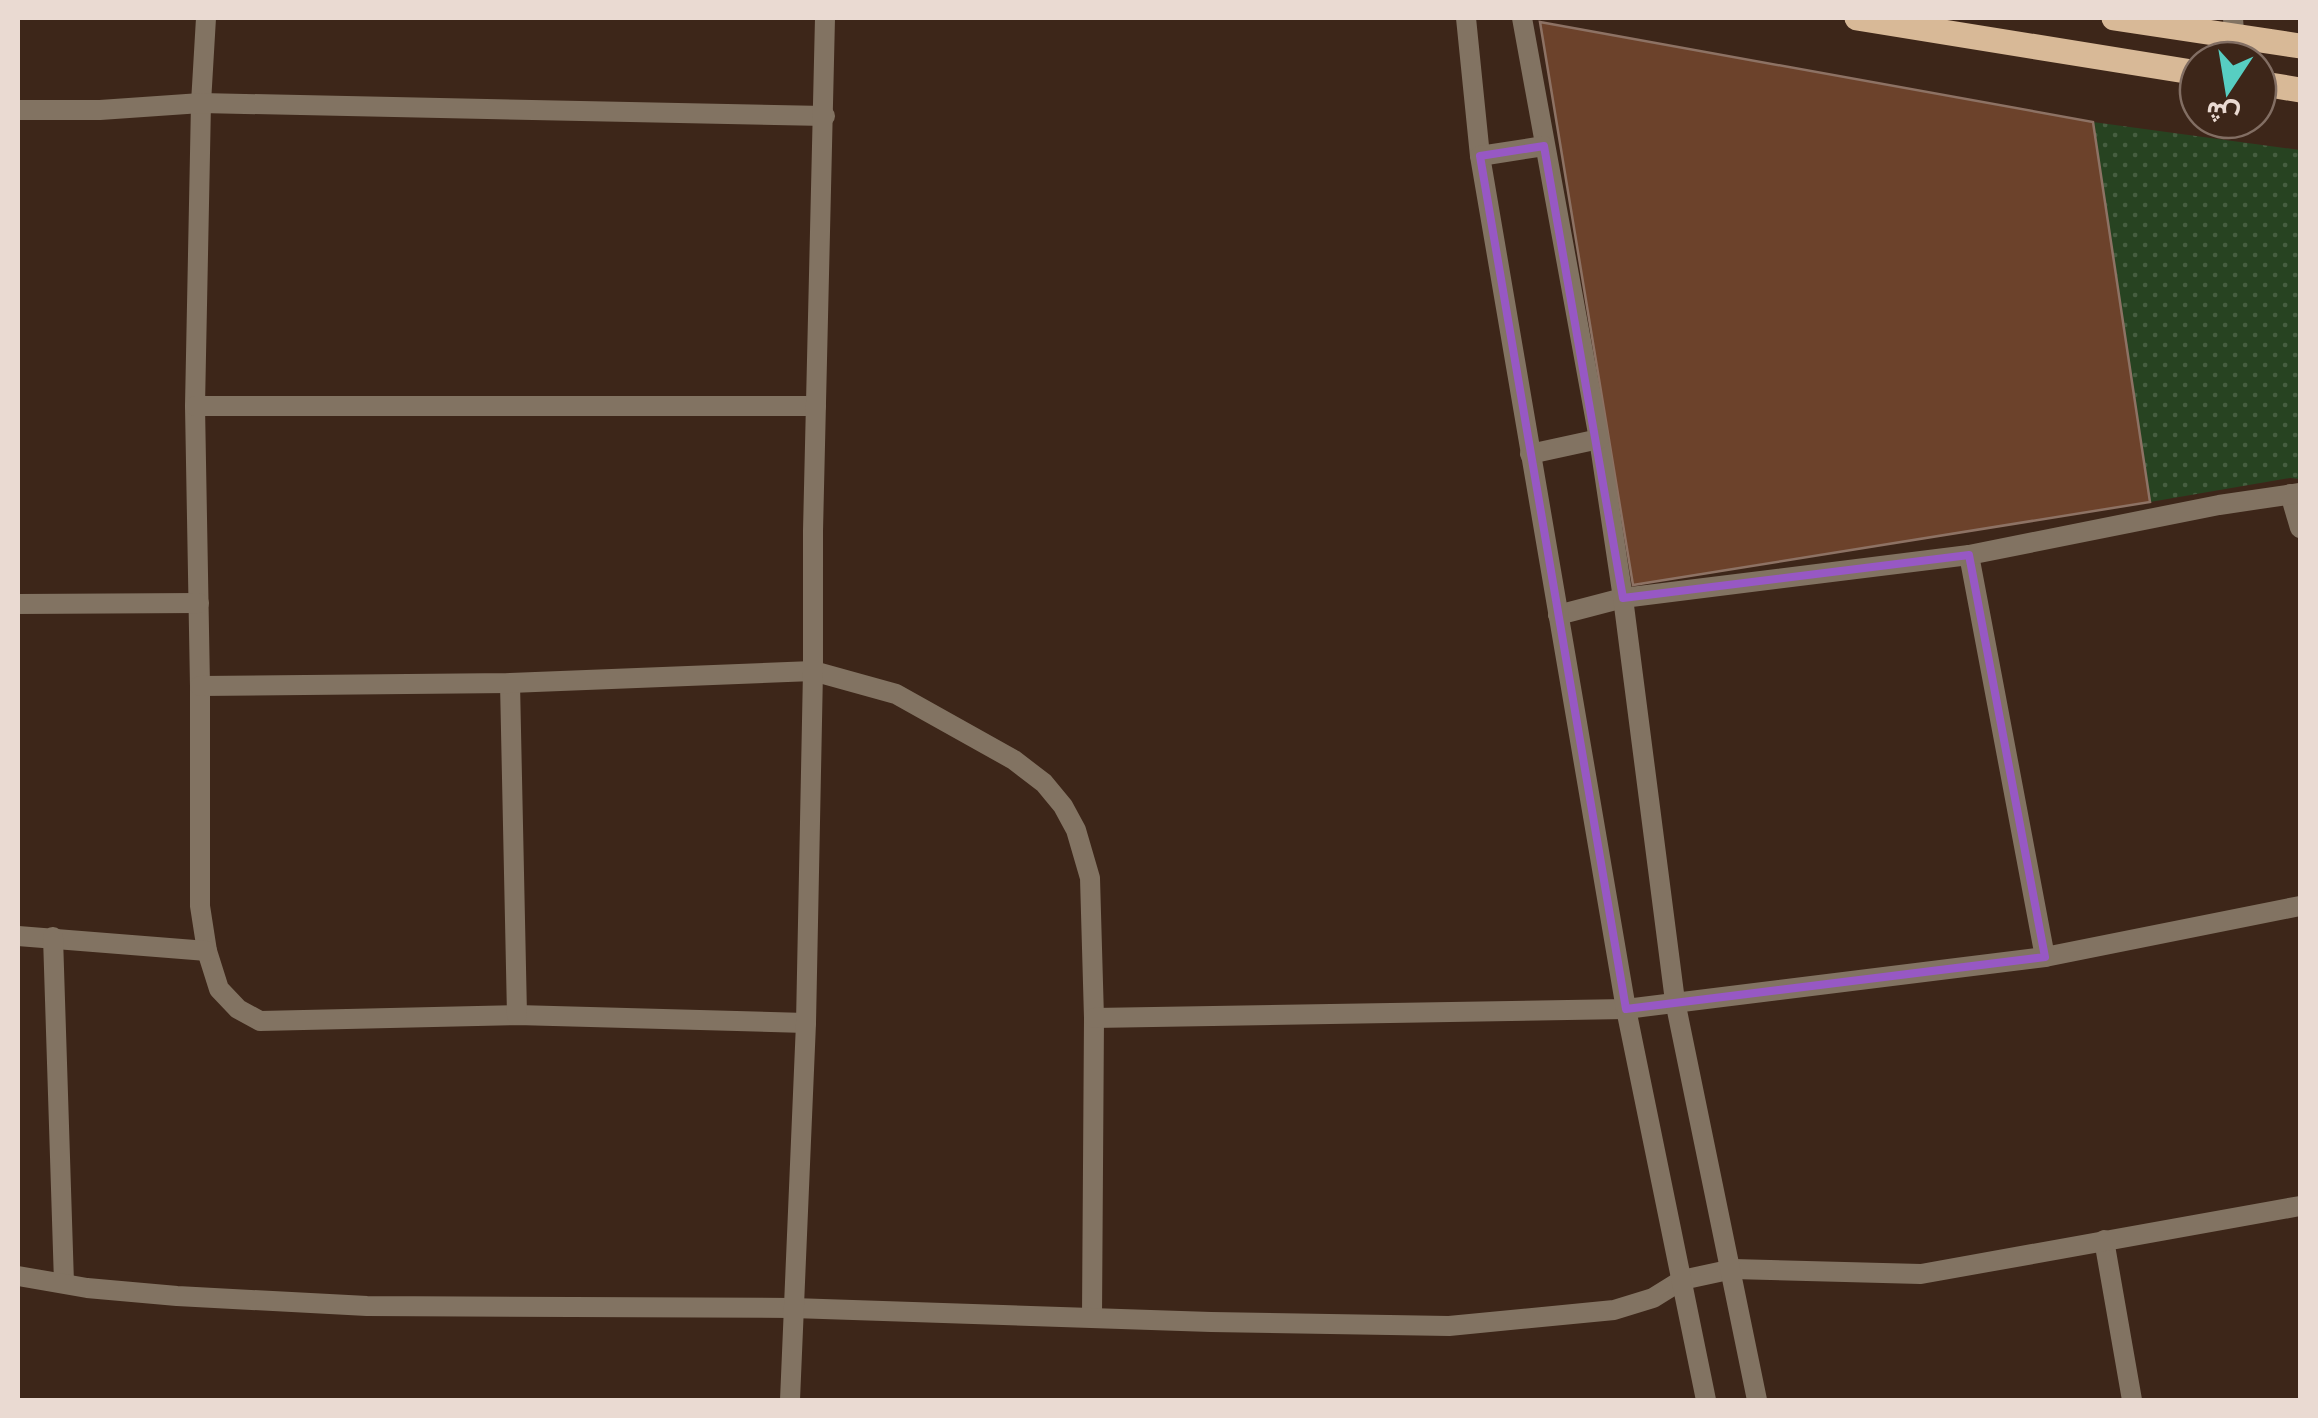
<svg xmlns="http://www.w3.org/2000/svg" width="2318" height="1418" font-family="'Asap Condensed',Vazirmatn,sans-serif">
<style>
.grass{fill:url(#grass-dots)}
.building{fill:#6c422b;stroke:#8d7264;stroke-width:2.5}
.lines{fill:none;stroke-linecap:round;stroke-linejoin:round}
.minor{stroke:#827362;stroke-width:20}
.tertiary{stroke:#827362;stroke-width:20}
.primary{stroke:#d8b997;stroke-width:25}
.marked{fill:none;stroke:#9758c4;stroke-width:8;stroke-linejoin:round}
</style>
<defs>
<pattern id="grass-dots" width="8" height="8" patternUnits="userSpaceOnUse" patternTransform="scale(2.5)"><rect width="8" height="8" fill="#274321"/><path d="M2 2h.1M6 6h.1" fill="none" stroke="#465e40" stroke-width="1.8" stroke-linecap="round"/></pattern>
</defs>
<rect width="100%" height="100%" fill="#3d2619"/>
<polygon class="grass" points="2093,122 2300,150 2300,479 2290,478 2150,502"/>
<polygon class="building" points="1540,22 2093,122 2150,502 1633,585"/>
<g class="lines">
<g class="minor">
<polyline points="206,18 201,103 195,406 200,686 200,906 207,951 219,989 238,1009 260,1021 517,1015 806,1023"/>
<polyline points="2233,18 2236,60"/>
<polyline points="18,110 100,110 201,103 825,116"/>
<polyline points="195,406 816,406"/>
<polyline points="2290,494 2300,528"/>
<polyline points="1969,555 2045,957"/>
<polyline points="18,604 199,603"/>
<polyline points="1558,615 1623,598 1969,555 2219,505 2300,493"/>
<polyline points="510,683 517,1015"/>
<polyline points="200,686 510,683 813,671 896,694 1014,760 1044,783 1063,806 1076,830 1090,878 1094,1018 1092,1316"/>
<polyline points="18,936 207,951"/>
<polyline points="53,937 64,1283"/>
<polyline points="1094,1018 1626,1009 2045,957 2300,906"/>
<polyline points="2104,1240 2132,1400"/>
<polyline points="18,1276 87,1288 177,1296 367,1306 793,1308 1211,1322 1449,1326 1614,1310 1653,1298 1682,1280 1733,1269 1921,1274 2300,1206"/>
<polyline points="790,1400 806,1023 813,671 813,531 825,18"/>
</g>
<g class="tertiary">
<polyline points="1466,18 1480,156 1626,1009 1706,1400"/>
<polyline points="1522,18 1599,439 1623,598 1675,1001 1757,1400"/>
<polyline points="1480,156 1544,146"/>
<polyline points="1530,454 1599,439"/>
</g>
<g class="primary">
<polyline points="1857,18 2198,73"/>
<polyline points="2114,18 2300,46"/>
<polyline points="2258,83 2300,90"/>
</g>
</g>
<path class="marked" d="M1544,146L1623,598L1969,555L2045,957L1626,1009L1480,156Z"/>
<rect width="2318" height="1418" fill="none" stroke="#eadad2" stroke-width="40"/>
<g transform="translate(2228 90) rotate(192)"><circle r="48" fill="#3d2619" stroke="#826e63" stroke-width="2.5"/>
<path d="M0-8L18 38L0 25L-18 38Z" fill="#57cec2"/>
<text y="-15" font-size="28" font-weight="bold" text-anchor="middle" fill="#eadad2">ش</text>
</g>
</svg>
